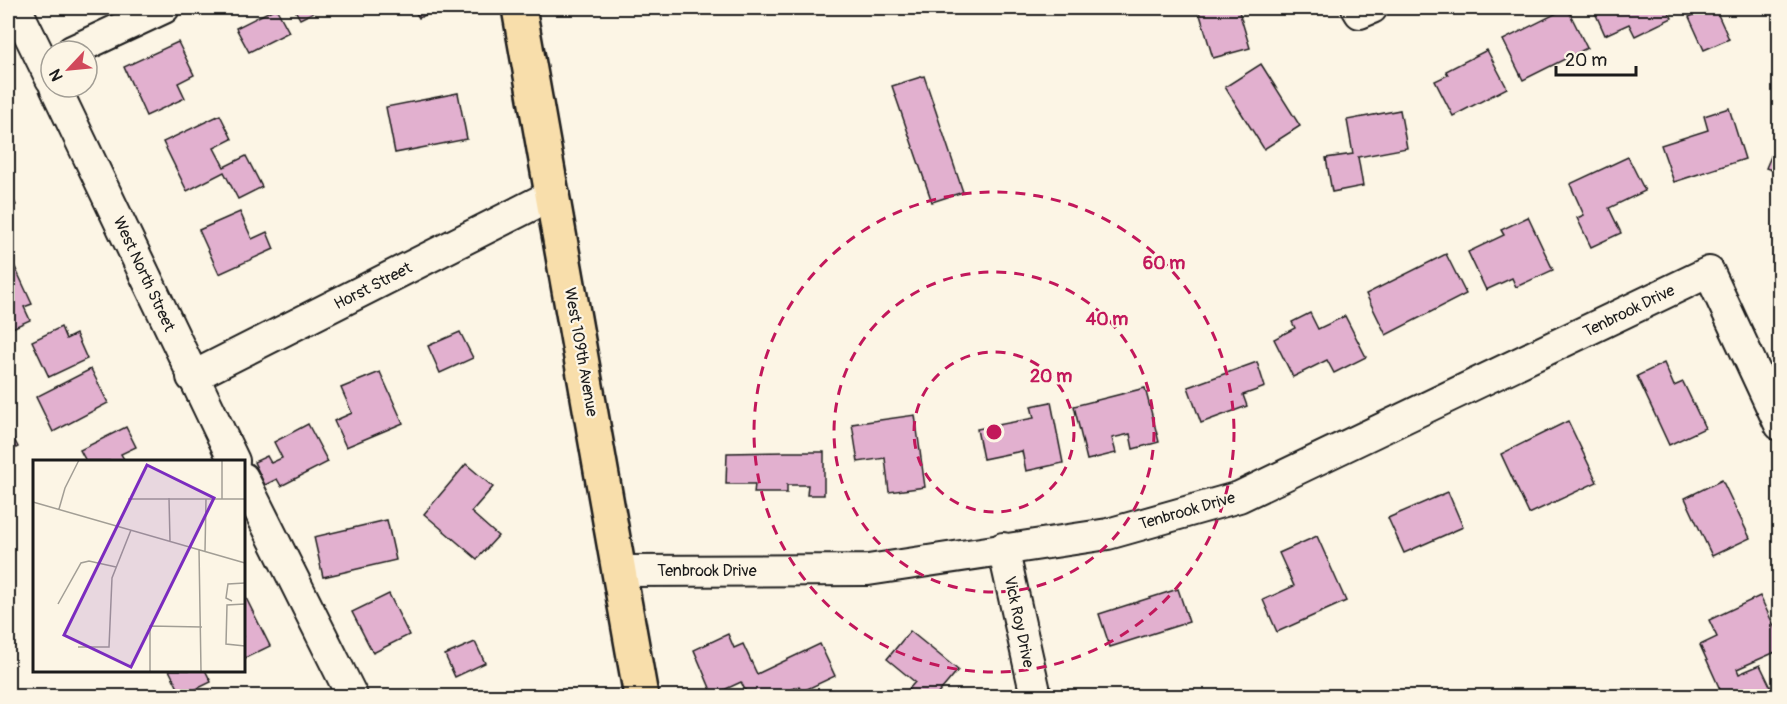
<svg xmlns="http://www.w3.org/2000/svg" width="1787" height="704" font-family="Pangolin,sans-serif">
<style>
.building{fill:#e2b0cf;stroke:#1c1c1c;stroke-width:1.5}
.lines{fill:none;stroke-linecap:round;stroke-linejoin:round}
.minor-casing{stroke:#1c1c1c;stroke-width:34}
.primary-casing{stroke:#1c1c1c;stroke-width:38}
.minor{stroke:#fcf5e5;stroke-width:30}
.primary{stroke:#f8deab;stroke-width:33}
.ring{fill:none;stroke:#c2185b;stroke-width:3;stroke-dasharray:10 8}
.labels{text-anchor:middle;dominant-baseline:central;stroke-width:4.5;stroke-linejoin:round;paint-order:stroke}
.street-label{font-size:16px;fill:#1c1c1c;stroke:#fcf5e5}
.inset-road{fill:none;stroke:#a29e95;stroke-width:1.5}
.view{fill:#7b2cbf;fill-opacity:0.15;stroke:#7b2cbf;stroke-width:3}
.inset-edge{fill:none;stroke:#1c1c1c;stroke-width:3}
.centre{fill:#c2185b;stroke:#fcf5e5;stroke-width:3}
.ring-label{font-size:18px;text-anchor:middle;font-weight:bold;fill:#c2185b;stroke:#fcf5e5;stroke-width:4.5;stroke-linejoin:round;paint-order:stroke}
</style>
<rect width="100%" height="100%" fill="#fcf5e5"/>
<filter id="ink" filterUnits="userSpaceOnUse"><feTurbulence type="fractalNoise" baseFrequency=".0167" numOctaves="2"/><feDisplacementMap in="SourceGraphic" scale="12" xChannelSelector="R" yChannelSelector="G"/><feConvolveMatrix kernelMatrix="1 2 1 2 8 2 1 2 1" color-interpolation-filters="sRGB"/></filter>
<g filter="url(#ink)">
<g class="building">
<polygon points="276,8 289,32 249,52 236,28"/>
<polygon points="294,8 322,8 300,19"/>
<polygon points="413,8 440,8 419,18"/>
<polygon points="1198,8 1238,8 1250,48 1213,58"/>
<polygon points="1567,8 1587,48 1523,80 1503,40"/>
<polygon points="1593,8 1667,8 1672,18 1635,36 1629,24 1605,35"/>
<polygon points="1709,8 1715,8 1729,39 1704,50 1689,17"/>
<polygon points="178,42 194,75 178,83 185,98 146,116 124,67"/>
<polygon points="1487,50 1507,88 1453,116 1435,81 1448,75 1446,71"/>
<polygon points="1261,64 1300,126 1264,149 1225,87"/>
<polygon points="924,76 963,192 932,202 892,86"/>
<polygon points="458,93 467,139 395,153 386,107"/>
<polygon points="1729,108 1745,159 1674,182 1661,145 1708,130 1704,116"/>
<polygon points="1400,110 1407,148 1358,157 1363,186 1332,192 1326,158 1353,154 1347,120"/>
<polygon points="220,115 232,139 214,148 224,167 246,156 262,187 238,199 224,172 187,191 163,142"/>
<polygon points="1780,135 1780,173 1766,168"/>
<polygon points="1628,157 1645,191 1609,208 1621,233 1591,247 1577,218 1584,215 1570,184"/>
<polygon points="8,189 16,205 8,209"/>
<polygon points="240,212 252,239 267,232 274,249 219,274 199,230"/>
<polygon points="1528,217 1553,270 1516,287 1512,278 1486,290 1468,252 1504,235 1501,230"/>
<polygon points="8,252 32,304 24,307 30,320 8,330"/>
<polygon points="1446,254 1466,294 1386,335 1366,294"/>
<polygon points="1310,313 1318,329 1345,316 1366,357 1334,373 1327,360 1293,377 1274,339 1295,328 1292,322"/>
<polygon points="61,327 66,339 76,334 87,359 49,377 32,341"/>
<polygon points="460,332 473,358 440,373 428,346"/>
<polygon points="1257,362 1265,387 1243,395 1247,406 1201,423 1188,387"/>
<polygon points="1664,363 1674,386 1683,382 1705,428 1669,445 1637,376"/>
<polygon points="91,369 108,403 53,432 36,397"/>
<polygon points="380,372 403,423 346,447 334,421 352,413 341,388"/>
<polygon points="1145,388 1159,442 1133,449 1130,434 1112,438 1116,453 1087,460 1074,406"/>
<polygon points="1051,402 1063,463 1026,471 1022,451 983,459 977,429 1034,418 1031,406"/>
<polygon points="915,415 925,487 889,492 885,458 858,462 852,424"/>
<polygon points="1568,421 1597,482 1529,514 1501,454"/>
<polygon points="308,424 328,462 281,486 277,479 265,485 254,462 267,456 271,463 282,458 274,442"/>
<polygon points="126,427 136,447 121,454 125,461 86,461 80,450"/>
<polygon points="8,428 18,447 8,452"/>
<polygon points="786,452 824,452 824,495 807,495 808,485 787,485 787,493 754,493 755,484 726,484 727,453"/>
<polygon points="466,464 493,487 471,512 498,536 477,559 424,514"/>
<polygon points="1722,480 1750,538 1712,556 1685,498"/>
<polygon points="1448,492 1463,527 1404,553 1388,518"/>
<polygon points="387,520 396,560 323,577 314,537"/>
<polygon points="1317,536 1346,601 1277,632 1263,600 1294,586 1279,553"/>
<polygon points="1178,589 1189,622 1110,647 1099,614"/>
<polygon points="243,592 270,646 243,659"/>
<polygon points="389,594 409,635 373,653 352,612"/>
<polygon points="1760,596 1780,639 1780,650 1737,669 1739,674 1760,665 1775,696 1723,696 1700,645 1717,637 1709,620"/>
<polygon points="910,631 958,670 936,696 916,696 908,690 915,682 887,659"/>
<polygon points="728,634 734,648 743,644 757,674 820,644 835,676 801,692 799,686 777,696 748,696 741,682 713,695 694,650"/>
<polygon points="475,642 485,663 455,677 445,655"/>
<polygon points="169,670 205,670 211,682 182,696"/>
</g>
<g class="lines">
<defs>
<g id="minor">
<polyline points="16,8 51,79"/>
<polyline points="1357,8 1360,13 1372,8"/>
<polyline points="72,51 164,8"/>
<polyline points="55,87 234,461"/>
<polyline points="192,377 554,194"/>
<polyline points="243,478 352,696"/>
<polyline points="1003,548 1036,696"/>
<polyline points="618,571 868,570 1108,534 1239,497 1709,272 1780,425"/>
</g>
<polyline id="primary" points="519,8 641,696"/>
</defs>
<use href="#minor" class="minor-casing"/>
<use href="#primary" class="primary-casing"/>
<use href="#minor" class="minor"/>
<use href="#primary" class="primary"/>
</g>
</g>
<g class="ring">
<circle cx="994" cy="432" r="80"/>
<circle cx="994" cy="432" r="160"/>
<circle cx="994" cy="432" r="240"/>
</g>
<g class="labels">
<g class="street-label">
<text transform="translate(144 274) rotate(65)">West North Street</text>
<text transform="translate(373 286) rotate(-27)">Horst Street</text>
<text transform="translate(1629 311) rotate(-26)">Tenbrook Drive</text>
<text transform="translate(581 352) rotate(80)">West 109th Avenue</text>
<text transform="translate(1187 511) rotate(-16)">Tenbrook Drive</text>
<text x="707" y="571">Tenbrook Drive</text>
<text transform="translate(1019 622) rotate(78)">Vick Roy Drive</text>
</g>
</g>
<g transform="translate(33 460)">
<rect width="212" height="212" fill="#fcf5e5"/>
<path class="inset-road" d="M189,0V39M136,38L137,81M95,39H212M0,42L212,103M26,49L32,28L46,0M166,89L168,211M172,91L173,39M199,141L193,138L195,124L212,123M25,144L48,103L56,101L83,107M212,144L194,145L193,184L212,186M45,187H76L79,118L98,70M117,211V166L169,167"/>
<path class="view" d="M114,5L181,38L98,207L31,175Z"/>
<rect width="212" height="212" class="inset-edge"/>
</g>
<circle cx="994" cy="432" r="9" class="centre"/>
<g class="ring-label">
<text x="1164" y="269">60 m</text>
<text x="1107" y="325">40 m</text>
<text x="1051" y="382">20 m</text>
</g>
<rect width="1787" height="704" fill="none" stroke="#fcf5e5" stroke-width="30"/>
<rect x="15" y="15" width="1757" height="674" fill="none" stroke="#1c1c1c" stroke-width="2" filter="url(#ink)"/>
<g transform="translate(69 69) rotate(244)"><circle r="28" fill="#fcf5e5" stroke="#a29e95" stroke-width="1.5"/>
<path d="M0-4.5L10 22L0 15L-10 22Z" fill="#d1495b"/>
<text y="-9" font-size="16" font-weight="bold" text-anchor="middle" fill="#1c1c1c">N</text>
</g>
<path d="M1556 66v9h80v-9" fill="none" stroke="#1c1c1c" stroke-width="3"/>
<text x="1565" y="66" font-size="18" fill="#1c1c1c" stroke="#fcf5e5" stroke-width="4.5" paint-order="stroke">20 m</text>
</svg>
